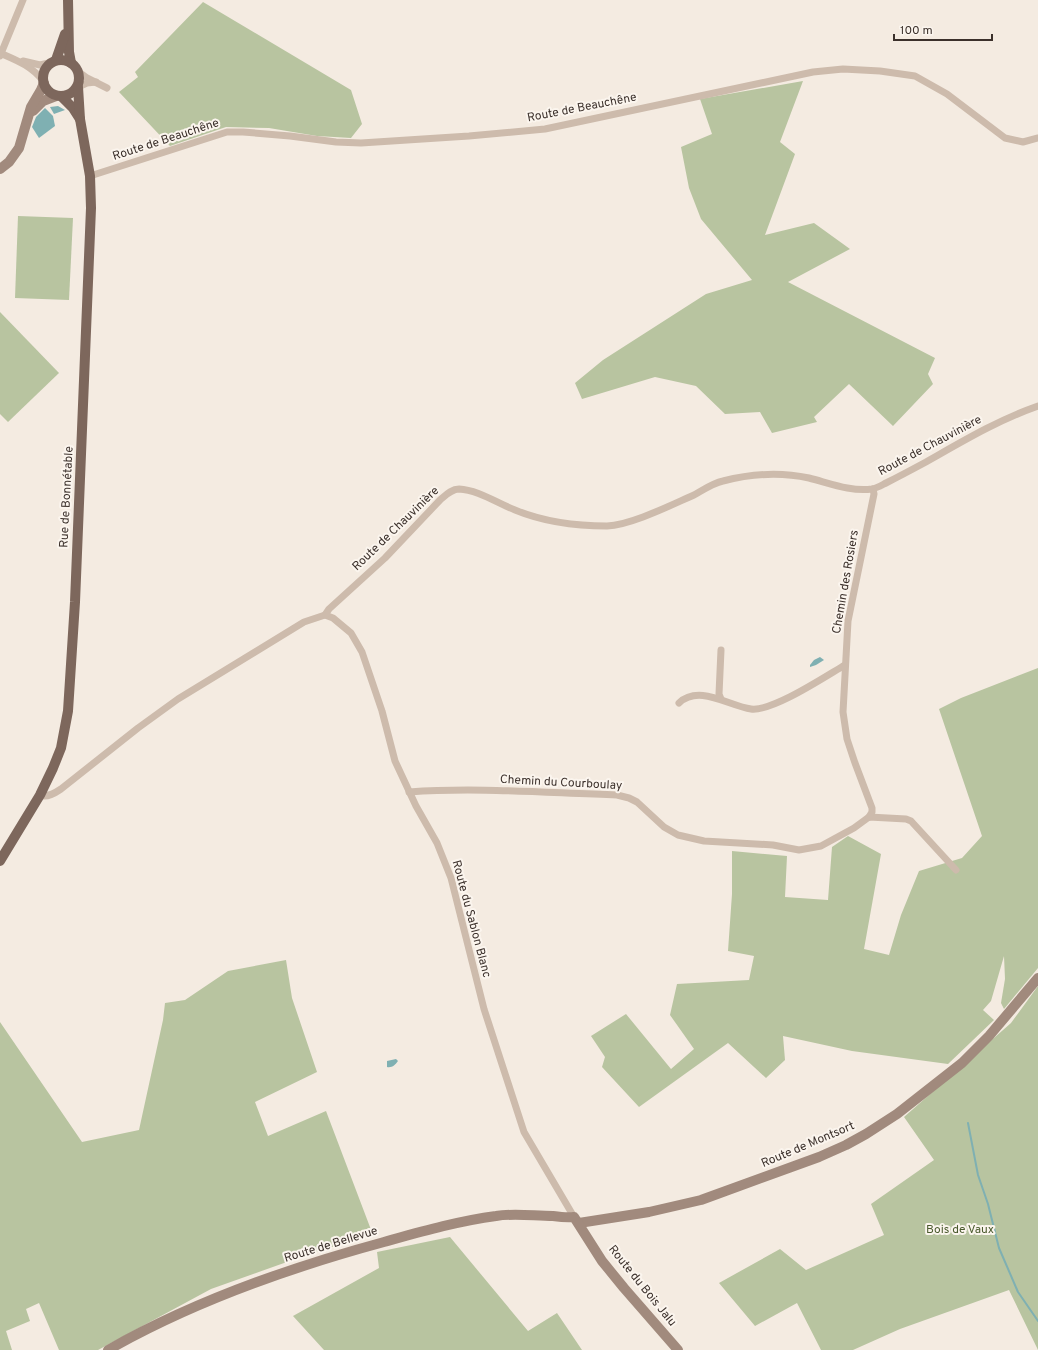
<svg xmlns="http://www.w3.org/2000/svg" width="1038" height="1350" font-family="Overpass,sans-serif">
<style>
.green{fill:#b8c4a0}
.water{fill:#7fb0b2}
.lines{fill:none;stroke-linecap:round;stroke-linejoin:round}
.stream{stroke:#7fb0b2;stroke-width:2}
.street{stroke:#cdbbac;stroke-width:7}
.secondary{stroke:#a18a7d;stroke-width:10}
.primary{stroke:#7d675c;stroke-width:10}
.labels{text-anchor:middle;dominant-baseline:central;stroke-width:4;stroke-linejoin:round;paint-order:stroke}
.street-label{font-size:12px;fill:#3b302b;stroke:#fbf5ee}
.park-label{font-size:12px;fill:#4a5a2e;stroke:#fbf5ee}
</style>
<rect width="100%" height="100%" fill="#f4ebe1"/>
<g class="green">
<polygon points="203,2 351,90 362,124 351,138 317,136 269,128 226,127 170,146 119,92 138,77 135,72"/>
<polygon points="803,81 780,142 795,154 765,235 814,223 850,249 788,282 935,358 928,374 933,384 893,426 849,384 814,417 817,422 772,433 760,412 725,414 696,386 655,377 582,399 575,383 603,360 706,294 752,280 701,219 689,188 681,147 712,134 700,99"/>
<polygon points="18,216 73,218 69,300 15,298"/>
<polygon points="0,312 59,373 8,422 0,414"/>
<polygon points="1038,668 1038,968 1004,1009 1001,1003 1005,979 1004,956 991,1001 983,1010 994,1020 948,1064 852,1051 783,1036 785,1060 766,1078 728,1043 639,1107 602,1067 605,1057 591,1036 626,1014 671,1069 694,1049 670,1015 677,984 749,980 754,956 728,951 732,894 732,851 787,856 785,897 828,900 832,847 848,836 881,854 864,949 889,955 901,915 919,871 962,858 982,836 939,709 961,698"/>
<polygon points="286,960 292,998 317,1072 255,1102 268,1136 326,1111 373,1235 315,1252 211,1289 98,1350 59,1350 39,1303 26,1309 30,1321 6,1331 12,1350 0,1350 0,1022 82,1142 139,1130 163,1020 165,1003 185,1000 228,971"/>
<polygon points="1038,986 1038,1350 1009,1290 900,1329 853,1350 821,1350 797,1303 755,1326 719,1283 780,1249 806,1270 884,1235 871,1204 934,1160 904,1117 1011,1023"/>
<polygon points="450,1237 528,1331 557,1313 582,1350 324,1350 293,1316 379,1268 377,1252"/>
</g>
<g class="water">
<polygon points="58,106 65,110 54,114 50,107"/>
<polygon points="45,108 53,116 55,126 39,138 32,127 36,117"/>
<polygon points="820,657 824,660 816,665 810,667 810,665 814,660"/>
<path d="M396,1059L398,1061C395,1065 392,1068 387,1067V1061Z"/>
</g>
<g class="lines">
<polyline class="stream" points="968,1123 978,1175 988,1204 999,1248 1018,1292 1038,1321"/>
<g class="street">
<path d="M0,53C16,60 32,66 43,81"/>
<polyline points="0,56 23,0"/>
<polyline points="23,61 40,65 53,62"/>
<polyline points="79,72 87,78 107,88"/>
<polyline points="78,87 87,83 96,82"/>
<polyline points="90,176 227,132 243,132 290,136 336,142 361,143 469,136 545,129 813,72 843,69 880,71 915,76 947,94 1005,138 1023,142 1038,138"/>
<polyline points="325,615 333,618 351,633 362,652 382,711 395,761 416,806 437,843 451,878 484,1009 524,1132 574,1217"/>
<polyline points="721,699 719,694 721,650"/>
<path d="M679,703C699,684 729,706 751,709C772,712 826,676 845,665"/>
<path d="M409,792C478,787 548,793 617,795L629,798L637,802L664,827L678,835L704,841L773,845L799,850L821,846L854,828L869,817L906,819L911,821L956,870"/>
<path d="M40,795C47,798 55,793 61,789L138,728L178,699L304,622L325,615L329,609L385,558L440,500C445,496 451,489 459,489C478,490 497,503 515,510C544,522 577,526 607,526C631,525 671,505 694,495C703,490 713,483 723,481C750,474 781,472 809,478C829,483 851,492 872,489C877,488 882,485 886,483C900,476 913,469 926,462C963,441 998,420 1038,406"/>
<polyline points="869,817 872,812 872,808 855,763 847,739 843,712 848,621 874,494 873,489"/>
</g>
<g class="secondary">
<polyline points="33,111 43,101 56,96"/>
<polyline points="0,169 9,162 19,148 31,107 41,90 44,83"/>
<polyline points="579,1223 649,1212 701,1200 819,1157 846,1145 866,1134 897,1114 962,1063 989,1036 1038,978"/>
<path d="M108,1350C194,1301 288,1268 384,1242C420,1232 458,1221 496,1216C514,1213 534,1216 553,1216C560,1217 567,1218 574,1217L602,1261L624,1288L678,1350"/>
</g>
<g class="primary">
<polyline points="68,0 69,52 71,63"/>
<circle cx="61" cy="78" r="18"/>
<polyline points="56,60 65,34"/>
<polyline points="62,97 73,108 80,119"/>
<polyline points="0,861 40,795 53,768 61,748 68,711 75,602 91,208 90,176 80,119 78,87"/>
</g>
</g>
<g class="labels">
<g class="street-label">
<text transform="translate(582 108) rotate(-11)">Route de Beauchêne</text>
<text transform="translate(166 140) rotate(-18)">Route de Beauchêne</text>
<text transform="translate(930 446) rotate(-28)">Route de Chauvinière</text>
<text transform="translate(67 497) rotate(-87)">Rue de Bonnétable</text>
<text transform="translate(396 529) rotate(-44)">Route de Chauvinière</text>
<text transform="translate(846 582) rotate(-80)">Chemin des Rosiers</text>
<text transform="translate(561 783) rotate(3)">Chemin du Courboulay</text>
<text transform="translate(471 919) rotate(75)">Route du Sablon Blanc</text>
<text transform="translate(808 1145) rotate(-23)">Route de Montsort</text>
<text transform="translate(331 1245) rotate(-17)">Route de Bellevue</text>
<text transform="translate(642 1286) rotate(51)">Route du Bois Jalu</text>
</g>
<g class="park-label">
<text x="960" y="1230">Bois de Vaux</text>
</g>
</g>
<path d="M894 34v6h98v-6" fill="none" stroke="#3b302b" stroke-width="2"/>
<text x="900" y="34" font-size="12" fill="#3b302b" stroke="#fbf5ee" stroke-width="3" paint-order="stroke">100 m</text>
</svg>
